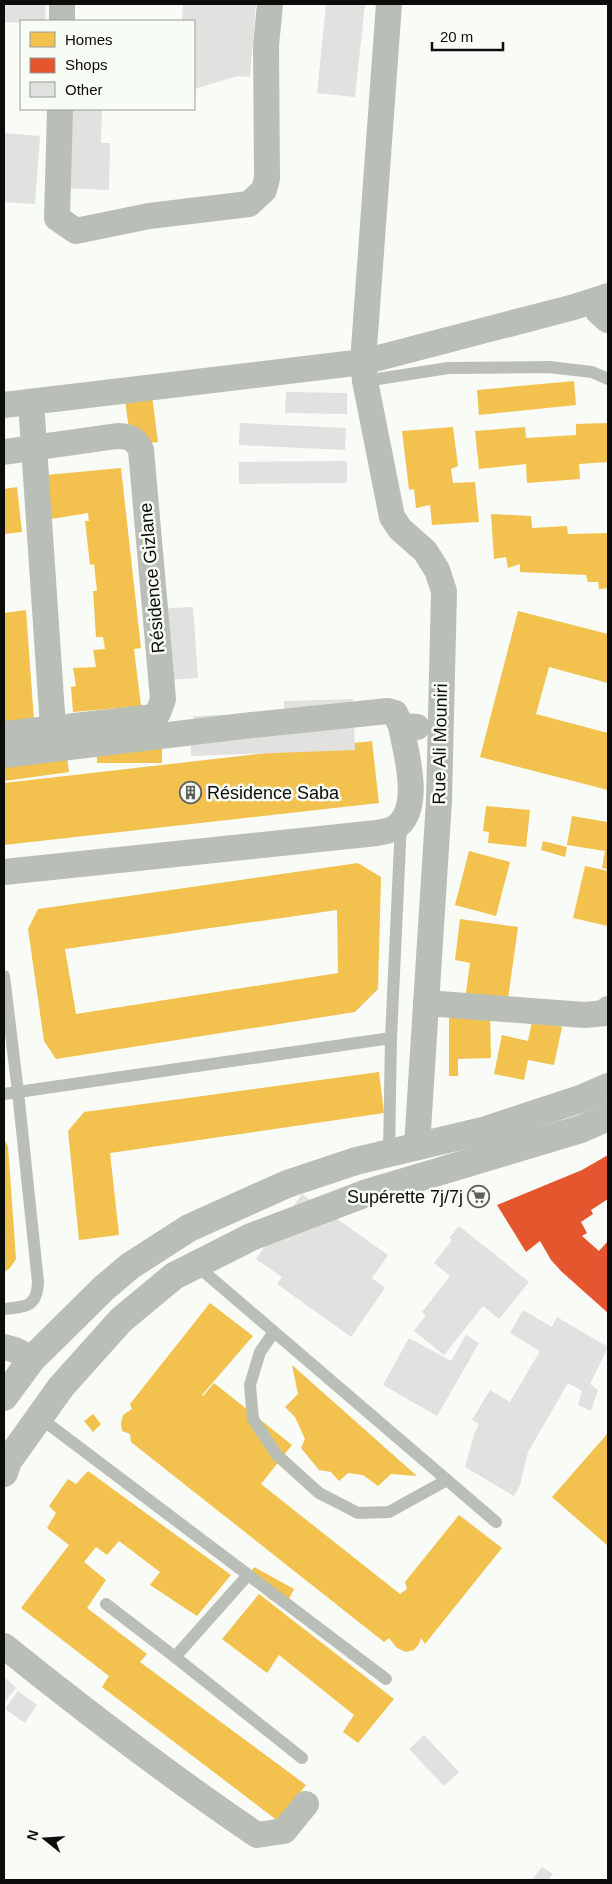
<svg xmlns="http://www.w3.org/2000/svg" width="612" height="1884" font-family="Helvetica,sans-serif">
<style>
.homes{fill:#f2c14e;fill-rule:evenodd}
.shops{fill:#e4572e}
.building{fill:#e1e1df}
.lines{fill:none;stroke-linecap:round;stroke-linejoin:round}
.service{stroke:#b9bfb6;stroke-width:12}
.minor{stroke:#b9bfb6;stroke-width:26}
.tertiary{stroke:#b9bfb6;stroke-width:28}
.labels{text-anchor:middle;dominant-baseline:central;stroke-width:5;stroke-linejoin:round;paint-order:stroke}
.street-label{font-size:18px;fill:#0b0d0b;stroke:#f7fcf5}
.poi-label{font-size:18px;fill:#0b0d0b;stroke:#f7fcf5;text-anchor:start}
</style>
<rect width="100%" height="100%" fill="#f8fbf6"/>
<g class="homes">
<polygon points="574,381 576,405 479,415 477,390"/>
<polygon points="152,396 158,442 131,445 125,400"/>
<polygon points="608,423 608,462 579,464 580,479 527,483 526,464 479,469 475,431 525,427 526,438 576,435 576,424"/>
<polygon points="453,427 458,466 451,469 453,483 475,482 479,522 432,525 430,505 416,508 414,489 409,490 402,431"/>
<polygon points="121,468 141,648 134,649 141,706 73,712 71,687 76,686 73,668 96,667 93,650 105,649 103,637 96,637 93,591 97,591 94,564 90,565 85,521 89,521 88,513 51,519 46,475"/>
<polygon points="17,487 22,532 4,534 4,489"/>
<polygon points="491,514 531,516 532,528 567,526 568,534 608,533 608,588 599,589 598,582 588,582 586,575 520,572 520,564 508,568 506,557 494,559"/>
<polygon points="26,610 34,720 4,723 4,613"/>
<polygon points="518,611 608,634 608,683 549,667 536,714 608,733 608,790 480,757"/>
<rect x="97" y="722" width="65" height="41"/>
<polygon points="63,728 69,772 4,781 4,736"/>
<polygon points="372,741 379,803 4,845 4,783"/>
<polygon points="486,806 530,810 526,847 488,843 489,832 483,831"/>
<polygon points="572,816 608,822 608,869 602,868 605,851 567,845"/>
<polygon points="543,841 567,847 565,857 541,850"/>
<polygon points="469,851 510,862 496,916 455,905"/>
<path d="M358,863L381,877L378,989L355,1012L56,1059L44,1041L28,929L38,909ZM337,910L338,973L76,1014L65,949Z"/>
<polygon points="585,866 608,871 608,926 573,918"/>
<polygon points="460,919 518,927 507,1006 465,1000 470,963 455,960"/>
<polygon points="449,1012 490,1012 491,1058 458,1059 458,1076 449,1076"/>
<polygon points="532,1021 562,1027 554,1065 528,1060 524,1080 494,1074 502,1035 528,1041"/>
<polygon points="379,1072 384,1113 110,1153 119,1235 79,1240 68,1131 84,1112"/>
<polygon points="4,1139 8,1146 16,1259 10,1268 4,1272"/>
<polygon points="210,1303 253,1336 202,1395 203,1396 214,1383 292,1445 261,1484 400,1594 407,1589 405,1582 459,1515 502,1548 425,1644 421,1638 419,1644 414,1650 406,1652 397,1648 389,1638 384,1642 131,1442 130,1434 122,1431 121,1423 123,1415 132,1409 130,1404"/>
<polygon points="292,1365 417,1476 391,1474 378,1486 363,1475 348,1473 339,1481 331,1472 319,1470 301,1448 305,1439 295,1417 285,1407 298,1394"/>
<polygon points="93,1414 101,1424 93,1432 84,1421"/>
<polygon points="608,1433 608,1546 552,1497"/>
<polygon points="88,1471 231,1575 197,1616 150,1585 160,1572 119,1541 107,1555 96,1547 84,1562 106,1580 87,1608 147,1654 140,1662 306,1785 278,1821 102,1687 109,1676 21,1608 69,1545 47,1528 56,1513 49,1506 68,1479 76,1484"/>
<polygon points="254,1567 294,1589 285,1607 268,1598 273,1590 248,1577"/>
<polygon points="259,1594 394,1699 358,1743 343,1732 354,1715 279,1655 267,1673 222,1639"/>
</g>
<polygon class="shops" points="608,1155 608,1199 591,1210 593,1214 581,1222 587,1233 582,1236 599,1251 608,1241 608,1313 562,1272 551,1260 540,1241 526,1252 497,1205 582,1170"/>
<g class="building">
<polygon points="4,4 46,4 45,21 21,21 21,23 4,22"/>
<polygon points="183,4 256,4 250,77 238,76 194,89 194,21 182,21"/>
<polygon points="326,4 365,4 355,97 317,93"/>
<polygon points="63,109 102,109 101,143 110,143 109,190 60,188"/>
<polygon points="4,133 40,136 35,204 4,202"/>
<polygon points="286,392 347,393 347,414 285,413"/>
<polygon points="240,423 346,428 345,450 239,445"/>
<polygon points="347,461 347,483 239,484 239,462"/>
<polygon points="193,607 198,678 156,681 152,609"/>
<polygon points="353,699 355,750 191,756 191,741 194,741 193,716 284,713 284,701"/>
<polygon points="302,1194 388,1255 372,1278 385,1288 351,1337 277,1284 282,1277 256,1259"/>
<polygon points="459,1226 529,1282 499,1319 483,1306 444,1355 414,1331 426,1315 422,1312 450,1276 434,1263 452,1240 449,1238"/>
<polygon points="523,1310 552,1327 557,1317 608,1347 590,1384 598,1390 591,1411 578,1405 582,1391 568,1383 528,1452 520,1485 514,1496 465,1467 474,1434 479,1424 472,1420 490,1390 510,1402 540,1351 510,1333"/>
<polygon points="466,1335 479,1343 437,1416 383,1385 409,1338 451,1361"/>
<polygon points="4,1677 16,1688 4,1703"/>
<polygon points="18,1691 37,1705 25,1723 5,1709"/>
<polygon points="424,1735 459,1772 444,1786 409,1749"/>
<polygon points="542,1867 553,1874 548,1880 532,1880"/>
</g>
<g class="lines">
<g class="service">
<polyline points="365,381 448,368 549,367 592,372 608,379"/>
<path d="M4,976L18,1092L38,1282C37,1307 26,1307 4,1309"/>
<polyline points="4,1094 391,1038"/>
<polyline points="389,1153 391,1038 401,823"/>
<polyline points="196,1265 496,1522"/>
<polyline points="274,1332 260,1352 250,1385 253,1419 277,1455 319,1493 358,1513 389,1512 447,1480"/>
<polyline points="39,1417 386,1679"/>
<polyline points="106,1604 175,1657 248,1575"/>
<polyline points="175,1657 302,1758"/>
</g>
<g class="minor">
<polyline points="389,4 363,362 365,381 392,517 400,529 425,551 437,570 444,591 439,801 417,1146"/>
<polyline points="62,21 62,4"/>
<polyline points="60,109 57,218 76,231 149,216 249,204 264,190 267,178 266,45 270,4"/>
<polyline points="31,402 53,728"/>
<polyline points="4,405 363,362 574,307 608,296"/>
<path d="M4,452L117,436C129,436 136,439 141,450L163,699L158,713L154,717L4,734"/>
<polyline points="4,755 243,726 388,711 395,713 401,726 417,727"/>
<path d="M4,872L377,833C382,832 388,831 393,829C424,812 406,753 401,726"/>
<polyline points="426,1003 585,1015 605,1013 608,1009"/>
<polyline points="4,1347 15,1350 32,1359"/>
<path d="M4,1646C86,1712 170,1776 257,1835L284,1831L306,1804"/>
</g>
<g class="tertiary">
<polyline points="599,311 608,319"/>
<polyline points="4,1397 32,1359 104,1288 130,1266 189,1228 287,1184 356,1161 486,1130 580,1099 608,1087"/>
<polyline points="4,1473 8,1461 61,1387 121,1320 174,1276 251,1237 364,1194 581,1129 608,1117"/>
</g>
</g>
<defs>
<symbol id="building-ring" viewBox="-11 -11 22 22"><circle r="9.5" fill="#f7fcf5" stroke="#5e605d" stroke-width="1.5"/><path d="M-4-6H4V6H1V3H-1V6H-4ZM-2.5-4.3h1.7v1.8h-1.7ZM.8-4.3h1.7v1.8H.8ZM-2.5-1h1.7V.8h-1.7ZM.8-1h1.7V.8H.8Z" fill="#5e605d"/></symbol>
<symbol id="supermarket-ring" viewBox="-11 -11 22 22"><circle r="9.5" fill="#f7fcf5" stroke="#5e605d" stroke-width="1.5"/><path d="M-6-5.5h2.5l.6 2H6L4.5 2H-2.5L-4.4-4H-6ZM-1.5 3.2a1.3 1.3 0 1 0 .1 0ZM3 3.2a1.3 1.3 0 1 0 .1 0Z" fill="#5e605d"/></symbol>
</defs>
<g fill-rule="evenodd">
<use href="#building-ring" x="178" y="780" width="25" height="25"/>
<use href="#supermarket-ring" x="466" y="1184" width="25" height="25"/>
</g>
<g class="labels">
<g class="street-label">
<text transform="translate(152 578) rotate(-95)">Résidence Gizlane</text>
<text transform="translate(440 744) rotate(-89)">Rue Ali Mouniri</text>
</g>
<g class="poi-label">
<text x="207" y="793">Résidence Saba</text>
<text x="463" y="1197" text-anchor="end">Supérette 7j/7j</text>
</g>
</g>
<rect width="612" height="1884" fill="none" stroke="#0b0d0b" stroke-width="10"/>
<rect x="20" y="20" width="175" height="90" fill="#f7fcf5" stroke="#999c97"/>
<rect x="30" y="32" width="25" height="15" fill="#f2c14e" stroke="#999c97"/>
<text x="65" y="45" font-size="15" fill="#0b0d0b">Homes</text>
<rect x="30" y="58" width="25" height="15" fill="#e4572e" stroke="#999c97"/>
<text x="65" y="70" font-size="15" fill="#0b0d0b">Shops</text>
<rect x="30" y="82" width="25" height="15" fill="#e1e1df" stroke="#999c97"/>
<text x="65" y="95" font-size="15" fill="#0b0d0b">Other</text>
<g transform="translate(45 1839) rotate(287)" stroke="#f7fcf5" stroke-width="4" paint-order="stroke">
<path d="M0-4L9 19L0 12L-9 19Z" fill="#0b0d0b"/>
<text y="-8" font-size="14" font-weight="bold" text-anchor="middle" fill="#0b0d0b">N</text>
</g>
<path d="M432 42v8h71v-8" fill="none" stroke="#0b0d0b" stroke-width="2.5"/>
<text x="440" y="42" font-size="15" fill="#0b0d0b" stroke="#f7fcf5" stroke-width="4" paint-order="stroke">20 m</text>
</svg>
